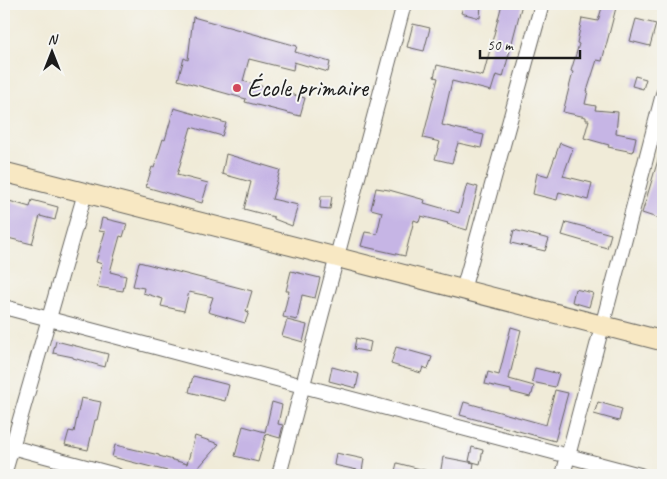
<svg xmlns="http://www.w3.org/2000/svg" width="667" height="479" font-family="Caveat,sans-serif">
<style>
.building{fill:#c6b5e5}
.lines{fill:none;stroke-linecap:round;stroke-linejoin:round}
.street-casing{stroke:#66645e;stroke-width:16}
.secondary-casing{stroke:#66645e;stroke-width:21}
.street{stroke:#fff;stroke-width:14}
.secondary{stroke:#f8e8c3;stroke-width:19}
.poi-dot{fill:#d1495b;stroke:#f6f6f2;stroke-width:2}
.labels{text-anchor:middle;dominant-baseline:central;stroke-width:4;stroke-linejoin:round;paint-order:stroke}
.poi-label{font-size:25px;fill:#1c1c1c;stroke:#f6f6f2;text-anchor:start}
</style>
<rect width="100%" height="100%" fill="#f6f6f2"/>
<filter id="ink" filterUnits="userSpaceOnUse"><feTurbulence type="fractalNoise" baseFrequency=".02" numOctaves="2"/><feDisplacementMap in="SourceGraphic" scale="10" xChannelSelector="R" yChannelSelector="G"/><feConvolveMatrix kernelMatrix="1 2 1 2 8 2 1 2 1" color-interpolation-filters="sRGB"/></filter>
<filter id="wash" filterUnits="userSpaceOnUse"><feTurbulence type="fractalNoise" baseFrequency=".0096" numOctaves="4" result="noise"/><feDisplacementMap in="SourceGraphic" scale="20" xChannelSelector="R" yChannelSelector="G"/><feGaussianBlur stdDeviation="1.12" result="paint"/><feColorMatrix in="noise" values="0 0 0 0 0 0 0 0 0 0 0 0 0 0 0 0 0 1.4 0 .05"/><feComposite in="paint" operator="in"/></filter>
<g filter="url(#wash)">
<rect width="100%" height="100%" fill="#f0ebd8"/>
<g id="blocks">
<g class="building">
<polygon points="464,4 481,4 480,18 461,13"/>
<polygon points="502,4 522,4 503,77 496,75 491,91 452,81 442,125 484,135 481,148 458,143 452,163 435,159 440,142 423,138 438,78 434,77 437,65 483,76"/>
<polygon points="603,4 617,4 602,61 597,60 587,91 588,91 585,104 596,106 595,110 618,112 616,133 636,137 633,152 608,147 609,145 584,138 589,120 586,120 586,117 563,112 573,72 571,71 579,44 577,43 582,18 598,21"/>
<polygon points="193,17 297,46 295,52 330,62 328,72 294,62 293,70 249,59 243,81 305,98 300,116 245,102 246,99 178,80 184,58 188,60"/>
<polygon points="636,19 656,24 650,46 630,41"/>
<polygon points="413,24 430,28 424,51 407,47"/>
<polygon points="635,76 646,79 643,89 632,86"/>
<polygon points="174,108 226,123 222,136 191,127 177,175 208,183 202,203 146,187 152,167 154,168 163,139 165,140"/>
<polygon points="560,143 573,148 563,176 592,183 588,200 559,192 557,200 533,194 537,173 548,176"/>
<polygon points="661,150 663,150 663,220 642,213"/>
<polygon points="226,154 280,170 272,199 298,205 292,226 274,219 274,217 244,209 251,182 222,174"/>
<polygon points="467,184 478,187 467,230 447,224 448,223 421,216 419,222 414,220 405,256 361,246 365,232 377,234 382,212 371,209 376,188 389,190 425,200 424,203 459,213"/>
<polygon points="321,196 332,196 330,209 320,208"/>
<polygon points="32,200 58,207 55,220 40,216 32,244 4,237 4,202 9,203 9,201 30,207"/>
<polygon points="102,218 127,224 123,237 120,236 110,272 126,276 123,291 97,287 102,264 96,262 105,232 99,231"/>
<polygon points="566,222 611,234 607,248 562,235"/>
<polygon points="514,230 549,239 545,251 511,243"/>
<polygon points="139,262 252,291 246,311 249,312 245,323 208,312 213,297 189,292 184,311 161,306 163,299 143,293 144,288 133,286"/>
<polygon points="291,271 320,278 315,298 302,295 297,320 283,317 289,291 286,291"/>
<polygon points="575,289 593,293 589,307 572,302"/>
<polygon points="287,320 307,325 303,342 282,336"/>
<polygon points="511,327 521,330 509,379 534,386 532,394 531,394 530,397 511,392 511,390 485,384 488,372 499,375"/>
<polygon points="356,338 371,342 369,352 354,349"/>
<polygon points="56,341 108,354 105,367 73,358 73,357 53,353"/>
<polygon points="396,347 432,357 428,369 423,367 421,373 391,364"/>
<polygon points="332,367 359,374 356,388 329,381"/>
<polygon points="535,368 559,374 555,387 532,382"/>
<polygon points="193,376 229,385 225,401 189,392"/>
<polygon points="555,390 568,393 555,441 460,415 464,402 546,425"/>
<polygon points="81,398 101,402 97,420 95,420 88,450 65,445 69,431 74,432"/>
<polygon points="272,402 282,405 278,424 283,425 280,438 266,434 258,462 235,456 243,426 265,432"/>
<polygon points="598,402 622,409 619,421 594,414"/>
<polygon points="195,436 219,444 192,475 183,475 112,457 115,445 159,455 159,456 187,464"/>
<polygon points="472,447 483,450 480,464 469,461"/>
<polygon points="336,453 364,459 362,471 334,465"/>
<polygon points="443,457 474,463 472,475 440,475"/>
<polygon points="397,463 432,472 431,475 394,475"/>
</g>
</g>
</g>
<g filter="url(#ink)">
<use href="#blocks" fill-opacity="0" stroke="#66645e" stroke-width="1"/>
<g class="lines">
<defs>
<g id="street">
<polyline points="463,290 542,4"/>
<polyline points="4,307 640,475"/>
<polyline points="4,445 116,475"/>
<polyline points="4,475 85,193"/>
<polyline points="279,475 404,4"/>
<polyline points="563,475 663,94"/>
</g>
<polyline id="secondary" points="4,172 663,341"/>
</defs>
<use href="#street" class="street-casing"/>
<use href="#secondary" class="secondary-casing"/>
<use href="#street" class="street"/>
<use href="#secondary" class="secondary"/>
</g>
</g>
<circle class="poi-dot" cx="237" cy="88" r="5"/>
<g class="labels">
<g class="poi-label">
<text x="247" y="88">École primaire</text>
</g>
</g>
<rect width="667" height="479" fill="none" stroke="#f6f6f2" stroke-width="20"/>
<g transform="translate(52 52)" stroke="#f6f6f2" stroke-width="4" paint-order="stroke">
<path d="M0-4L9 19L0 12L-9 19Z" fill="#1c1c1c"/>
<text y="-8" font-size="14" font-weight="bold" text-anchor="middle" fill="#1c1c1c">N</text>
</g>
<path d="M480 50v8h100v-8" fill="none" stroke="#1c1c1c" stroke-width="2.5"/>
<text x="487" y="50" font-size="15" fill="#1c1c1c" stroke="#f6f6f2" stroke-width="4" paint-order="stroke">50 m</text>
</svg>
